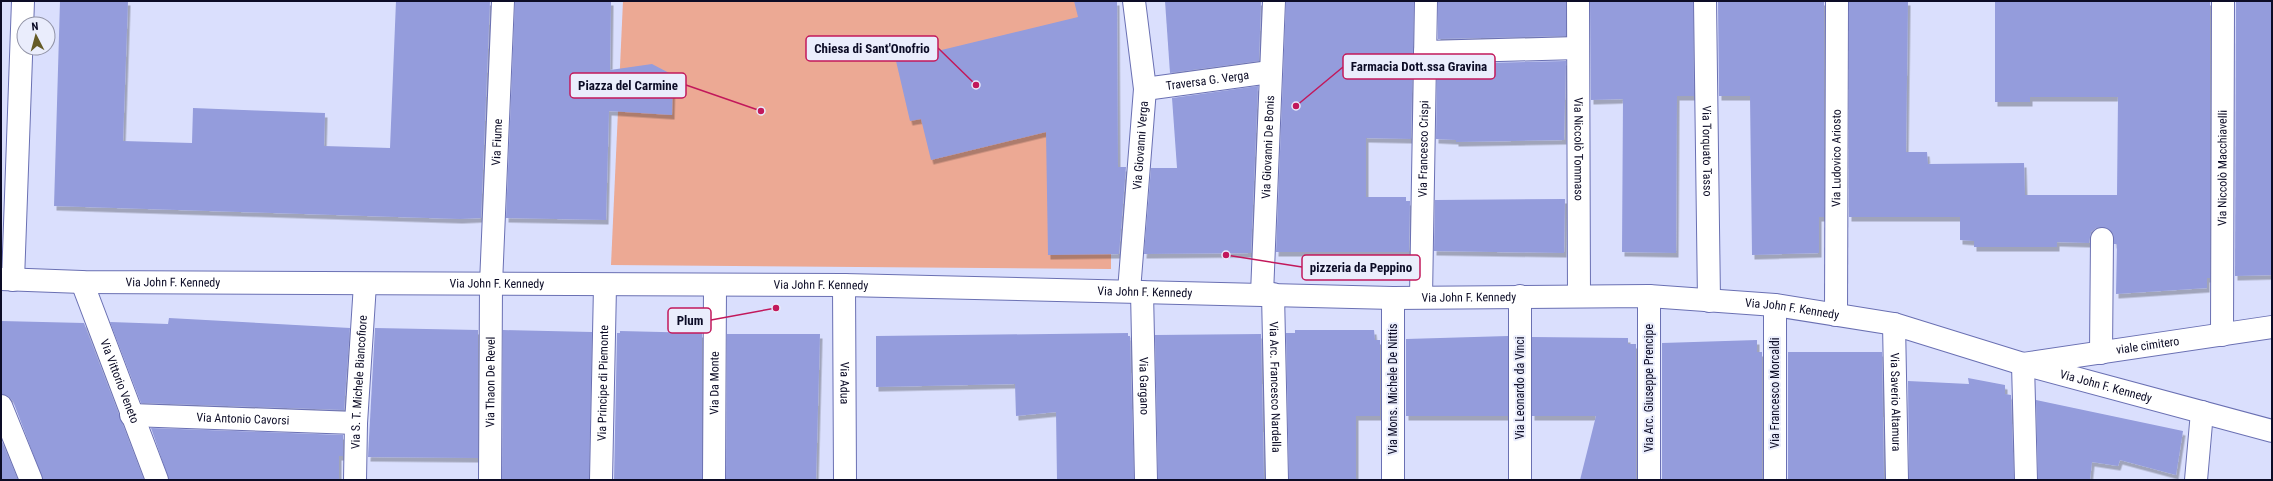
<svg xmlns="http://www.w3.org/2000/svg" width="2273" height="481" font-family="'Roboto Condensed',sans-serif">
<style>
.green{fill:#eca994}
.building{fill:#949cdc;filter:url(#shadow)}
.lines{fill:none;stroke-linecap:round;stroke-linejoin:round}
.minor-casing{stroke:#6a70b3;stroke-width:24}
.tertiary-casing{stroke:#6a70b3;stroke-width:24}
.secondary-casing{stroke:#6a70b3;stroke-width:24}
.minor{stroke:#fff;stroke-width:22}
.tertiary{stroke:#fff;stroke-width:22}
.secondary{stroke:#fff;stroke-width:22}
.labels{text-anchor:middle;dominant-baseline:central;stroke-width:4;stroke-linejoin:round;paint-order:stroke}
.street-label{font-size:12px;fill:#0c0c26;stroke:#eaedfc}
.leader{fill:none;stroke:#c2185b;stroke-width:1.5}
.callout-dot{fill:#c2185b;stroke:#eaedfc;stroke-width:1.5}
.callout{fill:#eaedfc;stroke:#c2185b;stroke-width:1.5}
.callout-label{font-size:13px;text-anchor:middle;font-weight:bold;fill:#0c0c26}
</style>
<defs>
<filter id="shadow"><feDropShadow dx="2.5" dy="4.5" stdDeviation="0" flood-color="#0004"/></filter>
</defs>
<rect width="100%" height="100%" fill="#dadffd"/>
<polygon class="green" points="623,1 1111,1 1111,269 611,265"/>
<g class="building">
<polygon points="60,1 128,1 123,141 192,143 193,108 325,113 324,146 390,148 396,1 490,1 481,218 460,219 54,206"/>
<polygon points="515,1 611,1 610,70 652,64 673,75 672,115 609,111 606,220 506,218"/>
<polygon points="1074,1 1117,1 1118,167 1126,167 1119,254 1048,255 1046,132 931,160 921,119 910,121 896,61 1078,17"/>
<polygon points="1165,1 1261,1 1259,61 1170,73"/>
<polygon points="1286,1 1414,1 1411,139 1366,138 1366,197 1406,197 1406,201 1410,201 1409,252 1276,252"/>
<polygon points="1438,1 1566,1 1566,36 1438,39"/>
<polygon points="1590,1 1693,1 1694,96 1677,96 1676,253 1622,252 1623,99 1591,100"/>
<polygon points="1718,1 1824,1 1824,217 1819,217 1819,253 1752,255 1750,96 1719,96"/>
<polygon points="1849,1 1908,1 1906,152 1927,152 1928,164 2024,163 2025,195 2117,195 2118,97 2030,97 2030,102 1995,102 1995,1 2210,1 2210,278 2207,278 2207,288 2116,294 2117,244 2114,244 2113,233 2102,227 2096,228 2091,232 2089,243 2057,242 2057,247 1974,247 1974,241 1960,240 1960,217 1849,217"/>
<polygon points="2236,1 2272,1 2272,275 2235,276"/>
<polygon points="1566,61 1564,140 1456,142 1456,140 1436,139 1437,64"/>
<polygon points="1258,86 1251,253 1144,254 1151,168 1177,168 1172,98"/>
<polygon points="1565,199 1564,253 1434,251 1435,200"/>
<polygon points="169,318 350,328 344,410 141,403 110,322 168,324"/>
<polygon points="1,321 84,323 144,480 43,480 13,401 8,396 1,394"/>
<polygon points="375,328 478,330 478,458 368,457"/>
<polygon points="503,330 592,332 589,480 502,480"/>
<polygon points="1295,330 1374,330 1375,340 1380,340 1380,416 1356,416 1356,480 1289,480 1286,333 1295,333"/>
<polygon points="620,331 702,333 702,480 614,480 617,333 620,333"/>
<polygon points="1128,333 1128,336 1130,336 1134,480 1057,480 1056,412 1016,416 1015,384 876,387 876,336"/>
<polygon points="727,334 820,334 816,480 726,480"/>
<polygon points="1261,334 1264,480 1158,480 1155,335"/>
<polygon points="1508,336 1508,416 1406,416 1406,339"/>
<polygon points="1532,337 1628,338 1628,344 1636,344 1636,480 1580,480 1596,416 1532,416"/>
<polygon points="1757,340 1757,352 1762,352 1762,480 1662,480 1662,343"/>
<polygon points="1788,352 1882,352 1884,480 1788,480"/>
<polygon points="1968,378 2005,385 2005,394 2011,395 2014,480 1909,480 1908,381 1969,384"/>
<polygon points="2036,400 2183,431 2176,475 2120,460 2118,466 2092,462 2090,480 2038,480"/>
<polygon points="151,428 343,435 343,456 339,456 339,480 169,480"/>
<polygon points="1,439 18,480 1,480"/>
</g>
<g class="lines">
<defs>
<g id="minor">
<path id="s1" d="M1578,1L1579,296"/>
<path id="s2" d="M1705,1L1709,301"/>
<polyline points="1425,52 1578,48"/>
<path id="s3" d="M1145,89L1270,72"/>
<polyline points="13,280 23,1"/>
<path id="s4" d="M82,282L157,480"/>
<path id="s5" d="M844,285L845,480"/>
<path id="s6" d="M1129,291L1145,89L1134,1"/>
<path id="s7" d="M1142,292L1146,480"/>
<path id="s8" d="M1262,294L1274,1"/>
<path id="s9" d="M1273,294L1277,480"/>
<polyline points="1649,296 1649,480"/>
<path id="s10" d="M1421,297L1426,1"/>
<polyline points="1393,298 1393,480"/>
<path id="s11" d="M1836,315L1837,1"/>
<path id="s12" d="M1894,324L1897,480"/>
<path id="s13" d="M2222,335L2223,1"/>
<polyline points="2101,353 2102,239"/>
<polyline points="2023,364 2026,480"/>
<polyline points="1,406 31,480"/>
<path id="s14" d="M131,415L356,423"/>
<path id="s15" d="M355,480L356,423L365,284"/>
<path id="s16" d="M490,480L491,284L503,1"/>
<path id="s17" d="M601,480L605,286"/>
<path id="s18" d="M714,480L715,286"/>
<polyline points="1520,480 1520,296"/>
<polyline points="1775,480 1775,305"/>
<polyline points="2196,480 2202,412"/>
</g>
<g id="tertiary">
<path id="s19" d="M2023,364L2272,327"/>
</g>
<g id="secondary">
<path id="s20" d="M1,279L82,282L844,285L1393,298L1649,296L1775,305L1894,324L2023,364L2272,431"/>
</g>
</defs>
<use href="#minor" class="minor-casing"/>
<use href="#tertiary" class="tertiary-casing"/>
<use href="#secondary" class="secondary-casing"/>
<use href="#minor" class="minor"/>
<use href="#tertiary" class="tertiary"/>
<use href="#secondary" class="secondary"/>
</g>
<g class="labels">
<g class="street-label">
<text stroke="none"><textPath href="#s3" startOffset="63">Traversa G. Verga</textPath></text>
<text stroke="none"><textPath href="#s16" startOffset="338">Via Fiume</textPath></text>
<text stroke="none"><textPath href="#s6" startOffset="146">Via Giovanni Verga</textPath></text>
<text stroke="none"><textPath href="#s8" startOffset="147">Via Giovanni De Bonis</textPath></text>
<text stroke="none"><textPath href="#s10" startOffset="148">Via Francesco Crispi</textPath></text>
<text stroke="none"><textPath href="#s1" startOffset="148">Via Niccolò Tommaso</textPath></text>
<text stroke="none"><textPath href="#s2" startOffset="150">Via Torquato Tasso</textPath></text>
<text stroke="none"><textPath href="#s11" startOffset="157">Via Ludovico Ariosto</textPath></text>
<text stroke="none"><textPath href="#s13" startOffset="167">Via Niccolò Macchiavelli</textPath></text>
<text stroke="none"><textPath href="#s20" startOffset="172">Via John F. Kennedy</textPath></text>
<text stroke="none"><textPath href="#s20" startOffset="496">Via John F. Kennedy</textPath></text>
<text stroke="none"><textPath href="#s20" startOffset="820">Via John F. Kennedy</textPath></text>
<text stroke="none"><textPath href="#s20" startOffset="1144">Via John F. Kennedy</textPath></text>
<text stroke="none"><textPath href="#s20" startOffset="1468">Via John F. Kennedy</textPath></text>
<text stroke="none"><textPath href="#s20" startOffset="1792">Via John F. Kennedy</textPath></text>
<text stroke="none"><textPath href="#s19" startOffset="126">viale cimitero</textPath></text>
<text stroke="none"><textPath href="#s4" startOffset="106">Via Vittorio Veneto</textPath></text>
<text stroke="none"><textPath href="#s15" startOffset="98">Via S. T. Michele Biancofiore</textPath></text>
<text stroke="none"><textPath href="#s16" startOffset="98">Via Thaon De Revel</textPath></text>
<text stroke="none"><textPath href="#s17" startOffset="97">Via Principe di Piemonte</textPath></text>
<text stroke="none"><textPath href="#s18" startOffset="97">Via Da Monte</textPath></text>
<text stroke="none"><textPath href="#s5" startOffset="98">Via Adua</textPath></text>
<text stroke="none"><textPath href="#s7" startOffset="94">Via Gargano</textPath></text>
<text stroke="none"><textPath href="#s9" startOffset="93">Via Arc. Francesco Nardella</textPath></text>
<text stroke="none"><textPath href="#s20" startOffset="2116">Via John F. Kennedy</textPath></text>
<text transform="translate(1520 388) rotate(-90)">Via Leonardo da Vinci</text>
<text transform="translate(1649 388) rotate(-90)">Via Arc. Giuseppe Prencipe</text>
<text transform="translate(1393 389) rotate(-90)">Via Mons. Michele De Nittis</text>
<text transform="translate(1775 393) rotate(-90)">Via Francesco Morcaldi</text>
<text stroke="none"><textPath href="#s12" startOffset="78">Via Saverio Altamura</textPath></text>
<text stroke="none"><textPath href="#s14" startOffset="112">Via Antonio Cavorsi</textPath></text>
</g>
</g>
<path class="leader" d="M976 85L938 48M1296 106L1343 67M761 111L686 85M1226 255L1302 267M776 308L711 320"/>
<g class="callout-dot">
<circle cx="976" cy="85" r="4"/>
<circle cx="1296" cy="106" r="4"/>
<circle cx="761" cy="111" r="4"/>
<circle cx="1226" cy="255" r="4"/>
<circle cx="776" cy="308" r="4"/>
</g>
<g class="callout">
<rect x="806" y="36" width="132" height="25" rx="4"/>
<rect x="1343" y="54" width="152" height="25" rx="4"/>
<rect x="570" y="73" width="116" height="25" rx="4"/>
<rect x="1302" y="255" width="118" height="25" rx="4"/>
<rect x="668" y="308" width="43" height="25" rx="4"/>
</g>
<g class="callout-label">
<text x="872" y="53">Chiesa di Sant'Onofrio</text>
<text x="1419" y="71">Farmacia Dott.ssa Gravina</text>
<text x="628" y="90">Piazza del Carmine</text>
<text x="1361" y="272">pizzeria da Peppino</text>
<text x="690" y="325">Plum</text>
</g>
<rect width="2273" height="481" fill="none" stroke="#0c0c26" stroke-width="4"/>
<g transform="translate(36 36) rotate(354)"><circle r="19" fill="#eaedfc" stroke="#9193a6"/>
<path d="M0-3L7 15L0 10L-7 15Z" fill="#655b27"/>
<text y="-6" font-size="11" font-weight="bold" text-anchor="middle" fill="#0c0c26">N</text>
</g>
</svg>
